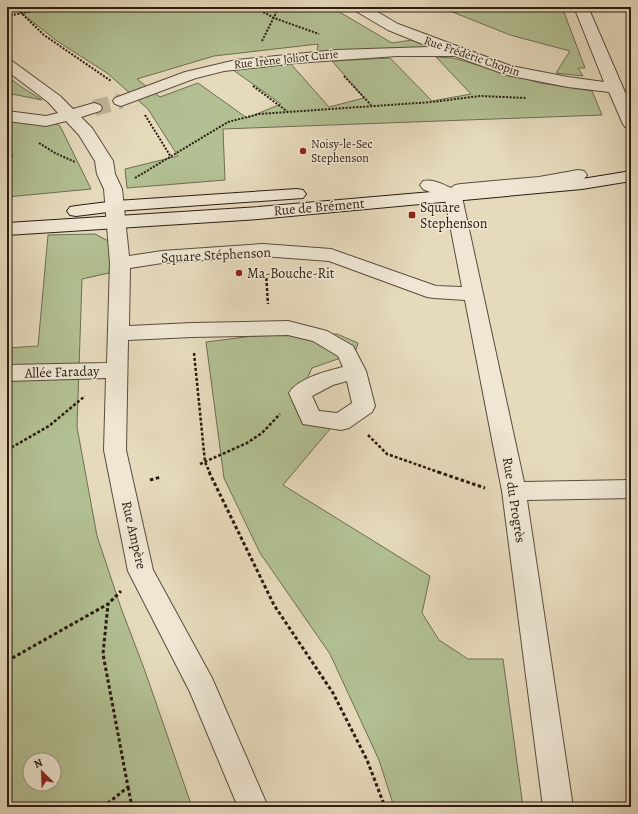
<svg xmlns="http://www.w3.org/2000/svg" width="638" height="814" font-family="Alegreya,serif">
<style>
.green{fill:#b2c093;stroke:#6e6e52;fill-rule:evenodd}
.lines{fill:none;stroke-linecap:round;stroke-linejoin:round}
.minor-tunnel{stroke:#c1b49b;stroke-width:16;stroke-dasharray:16 8;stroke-linecap:butt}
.minor-casing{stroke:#5a4c3d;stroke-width:2}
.secondary-casing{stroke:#2b1c12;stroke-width:2}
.path-far2{stroke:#2b1c12;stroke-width:2;stroke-dasharray:2 1.5;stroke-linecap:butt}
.path-far1{stroke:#2b1c12;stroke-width:2.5;stroke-dasharray:3 2;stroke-linecap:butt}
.path{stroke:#2b1c12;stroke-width:3;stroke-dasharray:3.5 2.5;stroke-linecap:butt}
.minor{fill:#efe7d4;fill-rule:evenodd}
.secondary{fill:#efe7d4;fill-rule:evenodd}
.poi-dot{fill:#8f2418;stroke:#efe7d4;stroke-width:1.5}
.labels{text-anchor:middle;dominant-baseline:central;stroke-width:3;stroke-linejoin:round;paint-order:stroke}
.far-street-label{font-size:12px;fill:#2b1c12;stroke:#efe7d4}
.far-poi-label{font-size:12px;fill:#2b1c12;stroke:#efe7d4;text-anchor:start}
.street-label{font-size:14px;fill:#2b1c12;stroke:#efe7d4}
.poi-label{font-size:14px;fill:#2b1c12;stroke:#efe7d4;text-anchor:start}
</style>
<rect width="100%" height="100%" fill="#e6dabd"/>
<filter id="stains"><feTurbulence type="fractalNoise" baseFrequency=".005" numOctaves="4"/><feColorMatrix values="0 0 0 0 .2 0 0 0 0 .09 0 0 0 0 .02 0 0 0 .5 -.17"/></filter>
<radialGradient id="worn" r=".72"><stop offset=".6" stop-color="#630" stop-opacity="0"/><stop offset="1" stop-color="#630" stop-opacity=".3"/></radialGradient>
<g class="green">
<polygon points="18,7 331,7 392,43 412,40 436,49 317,52 318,44 214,56 137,79 160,97 198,83 247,118 281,104 233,70 291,64 329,107 364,98 332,61 390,58 432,101 471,94 436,57 453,58 540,83 592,91 602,115 223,129 225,180 127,188 125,169 178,156 148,109 107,73 57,41 24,15"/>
<polygon points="440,7 562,7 585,68 578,68 583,76 556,73 570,51 510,35"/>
<polygon points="7,76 20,86 42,100 7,93"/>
<polygon points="7,113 42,118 60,126 91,189 7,197 7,173 13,154 7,154"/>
<path d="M95,234L112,243L109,273L82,279L77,427L97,536L121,608L145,671L192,807H7V348L38,346L48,235ZM30,760H54V784H30Z"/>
<polygon points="337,334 358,343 355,353 312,368 305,383 305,408 330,429 283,485 430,576 422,613 439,640 468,659 503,659 523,807 394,807 379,760 330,654 260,553 224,478 206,342 253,336"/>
</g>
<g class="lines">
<polyline class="minor-tunnel" points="94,108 121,101"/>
<defs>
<g id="minor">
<polygon points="352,7 369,7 398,24 511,66 568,77 604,82 574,7 588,7 631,106 631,129 625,127 623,124 609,92 568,87 507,75 455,56 397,56 296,63 224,71 196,78 121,106 115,104 113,101 115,98 185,72 236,60 336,50 430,47 388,30 354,10"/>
<path d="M7,59L12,61L60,96L73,109L94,103L100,105L102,108L100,111L81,117L92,128L113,161L115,174L122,189L129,256L162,251L263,244L331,249L436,286L462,287L445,199L423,189L420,185L423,181C433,179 442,184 451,188L455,185L461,184L539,177L578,170L584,171L587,175L584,179L578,180L539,187L466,194L462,197L524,482L631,480V498L527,500L573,807H543L502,491L465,300L434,298L427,297L329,261L263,256L162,263L130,268L129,326L192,323L288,321L327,331L353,346L366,371L375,406L372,412L349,428L341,430L303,424L289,393C298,378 327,371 343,367L338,356L313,341L288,335L192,337L128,340L126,450L153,570L212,678L268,807H238L190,692L128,571L104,450L106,378L7,381V365L107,363L110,263L104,189L97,174L95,161L79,135L66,121L46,126L7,121V111L46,116L58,113L48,102L7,71ZM347,381L352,403L337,413L319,411L312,396L333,385Z"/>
</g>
<g id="secondary">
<polygon points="631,171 631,181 582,189 258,219 7,235 7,223 258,207 582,179"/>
<polygon points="297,189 303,190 306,194 303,198 116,211 76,216 70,215 67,211 70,207 76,206 116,201"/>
</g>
</defs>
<use href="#minor" class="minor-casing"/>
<use href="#secondary" class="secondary-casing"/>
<g class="path-far2">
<polyline points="15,7 44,35 111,81"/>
<polyline points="254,7 274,18 319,34"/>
<polyline points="430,7 435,10"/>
<polyline points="7,16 54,7"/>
<polyline points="262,41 279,7"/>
<polyline points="344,76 371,105"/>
<polyline points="253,86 288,112"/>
<polyline points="145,115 171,157"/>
<polyline points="39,143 55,153 75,162"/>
<polyline points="135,178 228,122 259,114 432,102 480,96 527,98"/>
</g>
<g class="path-far1">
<polyline points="266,273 268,304"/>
<polyline points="194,353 205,462 210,473"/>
<polyline points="368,435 387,454 441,473"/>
<polyline points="7,450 49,426 85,396"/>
<polyline points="200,464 247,443 262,433 280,414"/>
</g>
<g class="path">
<polyline points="209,472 274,605 333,693 367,760 385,807"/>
<polyline points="438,472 485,488"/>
<polyline points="150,480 161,477"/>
<polyline points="7,661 108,604 121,591"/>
<polyline points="128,787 132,807"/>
<polyline points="103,807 128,787 103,654 108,604"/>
</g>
<use href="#minor" class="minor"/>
<use href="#secondary" class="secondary"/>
</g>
<g class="poi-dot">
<circle cx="303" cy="151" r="4"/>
<rect x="408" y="211" width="8" height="8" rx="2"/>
<circle cx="239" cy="273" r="4"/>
</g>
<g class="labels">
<g class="far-street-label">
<text transform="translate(472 56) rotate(19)">Rue Frédéric Chopin</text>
<text transform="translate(286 59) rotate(-6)">Rue Irène Joliot Curie</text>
</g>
<g class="far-poi-label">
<text x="311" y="144">Noisy-le-Sec<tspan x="311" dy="14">Stephenson</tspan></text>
</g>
<g class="street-label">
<text transform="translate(319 207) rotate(-5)">Rue de Brément</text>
<text transform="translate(216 255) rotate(-3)">Square Stéphenson</text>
<text transform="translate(62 372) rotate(-2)">Allée Faraday</text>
<text transform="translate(514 500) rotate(81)">Rue du Progrès</text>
<text transform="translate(134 535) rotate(77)">Rue Ampère</text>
</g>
<g class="poi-label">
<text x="420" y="207">Square<tspan x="420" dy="16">Stephenson</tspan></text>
<text x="247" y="273">Ma-Bouche-Rit</text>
</g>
</g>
<rect width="638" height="814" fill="none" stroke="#e6dabd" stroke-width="24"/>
<rect x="8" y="8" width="622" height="798" fill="none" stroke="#2b1c12" stroke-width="2"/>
<rect x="12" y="12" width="614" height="790" fill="none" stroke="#2b1c12"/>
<g transform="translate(42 772) rotate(336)"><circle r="19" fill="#efe7d4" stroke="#a19686"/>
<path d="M0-3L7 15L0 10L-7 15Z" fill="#8f2418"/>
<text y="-6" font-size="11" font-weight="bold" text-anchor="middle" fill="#2b1c12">N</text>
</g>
<rect width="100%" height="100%" filter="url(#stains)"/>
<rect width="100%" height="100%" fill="url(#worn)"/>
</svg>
